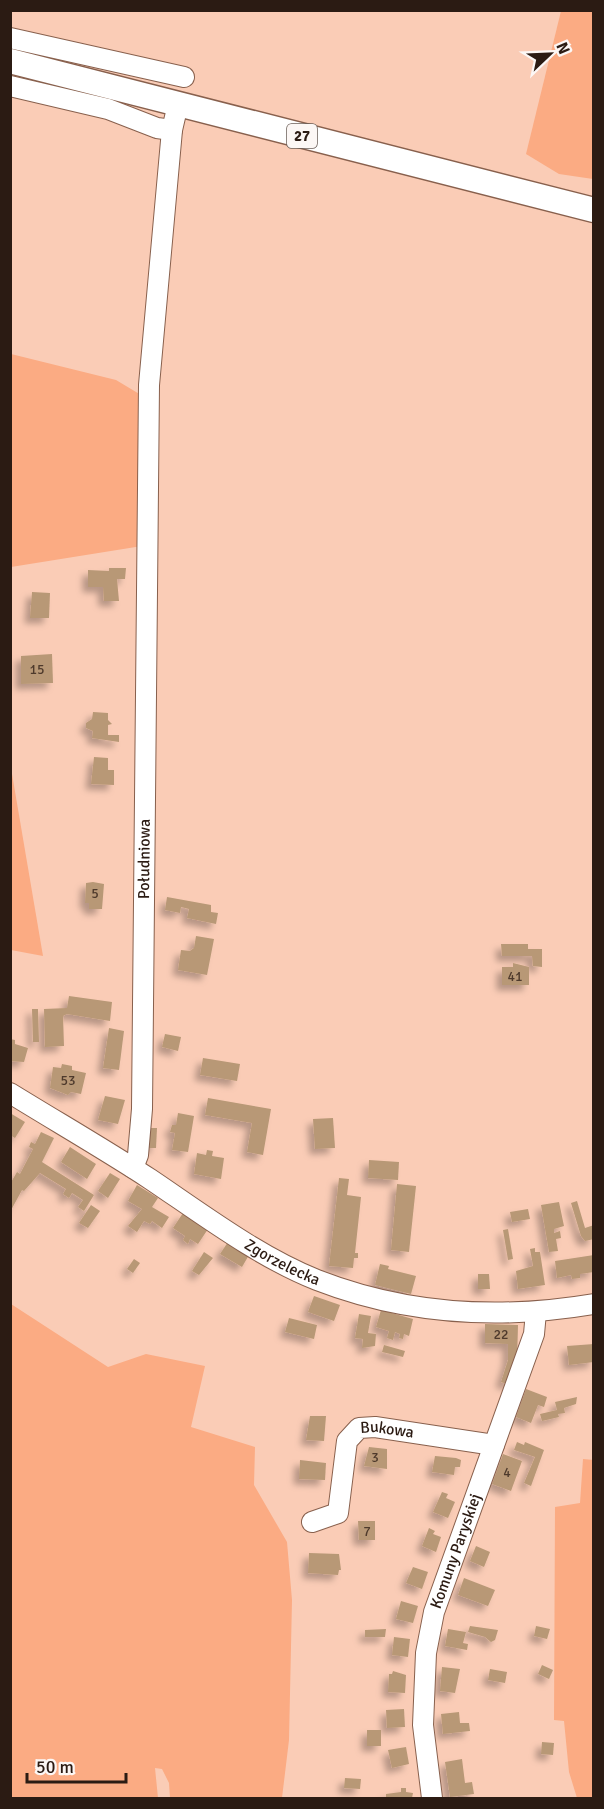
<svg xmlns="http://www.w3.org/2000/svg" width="604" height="1809" font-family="Signika,sans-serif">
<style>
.green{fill:#fbab83}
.building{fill:#b89876;filter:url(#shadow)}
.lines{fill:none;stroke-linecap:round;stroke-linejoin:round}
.minor-casing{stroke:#88604d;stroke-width:22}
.major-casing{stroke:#88604d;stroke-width:27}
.minor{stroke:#fff;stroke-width:20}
.major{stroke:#fff;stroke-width:24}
.labels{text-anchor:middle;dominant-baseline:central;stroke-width:6;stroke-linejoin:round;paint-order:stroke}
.number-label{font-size:14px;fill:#4e3a2c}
.shield{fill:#fcf7f5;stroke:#6a5d57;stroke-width:1.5}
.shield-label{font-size:15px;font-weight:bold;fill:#2b1b13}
.street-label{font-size:16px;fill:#2b1b13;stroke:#fcf7f5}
</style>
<defs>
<filter id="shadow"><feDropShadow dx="-5.5" dy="5.5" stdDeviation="3" flood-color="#0004"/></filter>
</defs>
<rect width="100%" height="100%" fill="#faccb6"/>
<g class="green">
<polygon points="561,11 593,11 593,179 559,174 526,154"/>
<polygon points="11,354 116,380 141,395 142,546 11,567"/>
<polygon points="10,768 11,768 43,956 11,950"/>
<polygon points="11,1304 108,1367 146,1354 205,1366 191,1427 255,1447 254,1485 287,1542 292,1600 289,1740 282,1798 170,1798 169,1783 162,1769 155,1768 158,1798 11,1798"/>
<polygon points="583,1459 594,1460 593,1798 577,1798 569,1772 564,1721 554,1720 555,1507 580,1503"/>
</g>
<g class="building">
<polygon points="109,568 126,568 125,579 117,579 119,601 104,601 103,587 88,587 88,570 109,571"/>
<polygon points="32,592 50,593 49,618 30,618"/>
<polygon points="52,654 53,683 21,684 21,656"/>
<polygon points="93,712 108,713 108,720 112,724 108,725 108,735 119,735 119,742 92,738 93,731 86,728 86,723 92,719"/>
<polygon points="94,757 108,758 108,770 114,770 114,785 91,784"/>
<polygon points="93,882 104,884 102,909 89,909 89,903 85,903 86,883"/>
<polygon points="167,897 211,905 211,912 218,913 216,924 187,918 189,909 181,907 180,913 165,910"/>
<polygon points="196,936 214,939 207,975 178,970 181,950 190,951 194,948"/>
<polygon points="501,944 528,944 528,949 542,949 542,967 533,966 532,956 502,956"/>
<polygon points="513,963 529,967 529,985 502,985 502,967 513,967"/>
<polygon points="69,996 112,1002 110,1021 67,1014 63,1016 64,1046 45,1047 44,1009 67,1008"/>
<polygon points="32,1009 38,1009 39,1042 33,1042"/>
<polygon points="109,1028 124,1031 119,1070 103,1068"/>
<polygon points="165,1034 181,1037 178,1051 162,1047"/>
<polygon points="10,1039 15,1040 15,1044 28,1048 24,1062 10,1061"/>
<polygon points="203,1058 240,1064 237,1081 200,1075"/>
<polygon points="62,1064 72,1066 72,1070 86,1073 81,1094 71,1092 68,1095 50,1088 53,1067 61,1068"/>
<polygon points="105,1096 125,1100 118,1124 98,1120"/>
<polygon points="208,1098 271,1109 263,1155 247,1152 252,1123 205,1115"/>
<polygon points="10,1113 25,1122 15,1138 10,1135"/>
<polygon points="178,1113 194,1116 188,1152 172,1150 175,1133 170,1132 172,1125 176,1125"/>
<polygon points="333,1118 335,1148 315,1149 313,1119"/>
<polygon points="148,1128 157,1128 156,1148 147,1148"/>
<polygon points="41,1132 54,1138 42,1162 94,1195 84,1211 78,1207 83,1200 72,1193 69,1198 63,1194 66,1189 40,1173 24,1191 22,1190 10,1212 10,1184 17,1172 20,1174 33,1149 29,1147 31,1142 35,1144"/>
<polygon points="70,1147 96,1164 87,1179 61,1162"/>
<polygon points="207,1150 213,1151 212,1156 224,1158 221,1179 194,1174 197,1153 206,1155"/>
<polygon points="369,1160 399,1162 398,1180 368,1178"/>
<polygon points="110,1173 120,1179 108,1198 98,1191"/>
<polygon points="339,1178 349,1179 347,1195 361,1197 355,1253 358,1253 358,1258 354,1258 353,1268 329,1266"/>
<polygon points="397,1184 416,1186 409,1252 391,1250"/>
<polygon points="137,1185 158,1198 152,1207 169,1217 162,1228 152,1221 150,1224 144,1221 137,1232 128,1226 142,1209 128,1201"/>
<polygon points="577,1201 585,1228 594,1225 594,1239 585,1241 581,1236 571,1203"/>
<polygon points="559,1202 564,1226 554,1229 554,1233 560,1231 561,1238 556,1239 558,1251 549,1252 541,1205"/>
<polygon points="91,1205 100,1211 88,1228 79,1223"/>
<polygon points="528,1209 530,1219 512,1222 510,1212"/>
<polygon points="183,1213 208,1229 198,1244 190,1239 188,1244 183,1240 185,1236 173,1228"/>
<polygon points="508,1229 513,1259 508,1260 503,1230"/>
<polygon points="228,1242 249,1255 242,1267 220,1254"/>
<polygon points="535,1248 535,1252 540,1252 545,1285 518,1289 516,1271 533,1266 530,1249"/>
<polygon points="204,1252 213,1258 199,1275 192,1271"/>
<polygon points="594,1255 594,1272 580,1274 580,1278 572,1279 571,1275 557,1278 555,1261"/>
<polygon points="134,1259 140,1263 133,1273 127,1269"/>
<polygon points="380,1264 389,1266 388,1269 416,1276 411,1294 375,1285"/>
<polygon points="478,1274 489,1274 490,1289 478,1289"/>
<polygon points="314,1296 340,1305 334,1321 308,1312"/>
<polygon points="381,1310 413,1319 409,1336 404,1334 403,1339 399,1338 400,1334 395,1332 393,1340 387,1338 389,1331 376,1327"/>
<polygon points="359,1314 371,1316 368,1333 376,1334 375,1346 362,1348 363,1339 355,1338"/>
<polygon points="289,1318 317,1325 314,1339 285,1332"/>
<polygon points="485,1324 518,1325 517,1362 510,1385 501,1382 508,1360 508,1344 485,1343"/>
<polygon points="594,1344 594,1362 569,1365 567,1346"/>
<polygon points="384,1345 405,1351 403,1357 382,1352"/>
<polygon points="526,1389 547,1397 544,1407 538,1405 531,1423 516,1417"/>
<polygon points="577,1397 576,1404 564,1408 565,1413 558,1414 559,1417 542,1421 540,1414 557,1410 555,1402"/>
<polygon points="310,1416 326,1416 324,1441 306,1440"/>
<polygon points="517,1442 524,1445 525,1442 544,1450 531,1486 524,1483 535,1457 514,1450"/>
<polygon points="369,1447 387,1449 387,1469 364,1466"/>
<polygon points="503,1454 522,1461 511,1491 492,1484"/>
<polygon points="435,1456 456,1458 461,1460 460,1467 455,1467 454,1475 432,1472"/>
<polygon points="300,1460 326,1463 325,1480 299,1479"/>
<polygon points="442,1492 448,1494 446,1498 455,1502 448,1518 433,1512"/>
<polygon points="358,1521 375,1521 375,1540 359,1540"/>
<polygon points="429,1528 435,1531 433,1534 441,1537 436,1552 422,1546"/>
<polygon points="476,1546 490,1552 484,1567 470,1561"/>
<polygon points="309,1553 339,1554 341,1570 339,1570 338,1575 308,1573"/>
<polygon points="413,1567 428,1572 422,1589 406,1583"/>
<polygon points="464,1578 495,1590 488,1606 458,1595"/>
<polygon points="401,1601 418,1606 413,1623 396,1619"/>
<polygon points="470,1626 498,1630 495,1640 491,1642 485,1637 468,1632"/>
<polygon points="536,1626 550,1629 547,1639 534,1636"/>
<polygon points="386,1629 385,1637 365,1637 365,1630"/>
<polygon points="448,1629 466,1632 463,1643 468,1644 467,1650 445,1646"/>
<polygon points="394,1637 410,1639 408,1657 392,1655"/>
<polygon points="542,1665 553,1670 549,1679 538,1674"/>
<polygon points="442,1667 460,1669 455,1693 440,1691"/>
<polygon points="490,1669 507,1672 505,1683 488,1680"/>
<polygon points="393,1671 406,1675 405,1693 388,1692 389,1674 392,1674"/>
<polygon points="404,1709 405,1727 387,1728 386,1710"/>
<polygon points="459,1712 460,1723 469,1723 470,1731 443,1734 441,1714"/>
<rect x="367" y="1730" width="14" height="16"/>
<polygon points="542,1742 554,1743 553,1755 541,1754"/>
<polygon points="406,1747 409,1764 392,1768 388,1750"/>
<polygon points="462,1759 465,1783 472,1782 474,1794 450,1797 445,1762"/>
<polygon points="345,1778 361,1779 360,1789 344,1788"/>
<polygon points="401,1788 406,1788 406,1792 413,1793 412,1798 386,1798 386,1794 401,1792"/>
</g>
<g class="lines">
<defs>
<g id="minor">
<polyline points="10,38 184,77"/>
<polyline points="10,86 108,109 157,128 172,130"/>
<path id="s1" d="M10,1093C57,1122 104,1149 150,1179C202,1214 259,1257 317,1280C407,1315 499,1320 594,1304"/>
<path id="s2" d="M133,1168L138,1155L142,1109L149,385L172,130L178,104"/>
<path id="s3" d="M312,1522L338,1513L347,1441L359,1428L375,1427L494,1445"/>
<path id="s4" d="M432,1798L423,1725L426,1653L434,1612L534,1334L536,1312"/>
</g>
<polyline id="major" points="10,61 594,210"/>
</defs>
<use href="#minor" class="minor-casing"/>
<use href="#major" class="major-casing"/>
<use href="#minor" class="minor"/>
<use href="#major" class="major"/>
</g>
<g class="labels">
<g class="number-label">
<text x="37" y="669">15</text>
<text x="95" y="893">5</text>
<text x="515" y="976">41</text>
<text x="68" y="1080">53</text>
<text x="501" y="1334">22</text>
<text x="375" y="1457">3</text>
<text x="507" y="1472">4</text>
<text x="367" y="1531">7</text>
</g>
<rect class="shield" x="287" y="124" width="30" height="24" rx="4.5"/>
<g class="shield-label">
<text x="302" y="136">27</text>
</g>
<g class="street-label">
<text stroke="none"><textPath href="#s2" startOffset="310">Południowa</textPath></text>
<text stroke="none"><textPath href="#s1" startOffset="321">Zgorzelecka</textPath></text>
<text stroke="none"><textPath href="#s3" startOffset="146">Bukowa</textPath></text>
<text stroke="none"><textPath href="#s4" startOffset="252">Komuny Paryskiej</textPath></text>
</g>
</g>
<rect width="604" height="1809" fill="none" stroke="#2b1b13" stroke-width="24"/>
<g transform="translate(550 54) rotate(67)" stroke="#fcf7f5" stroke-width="4.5" paint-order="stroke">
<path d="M0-4.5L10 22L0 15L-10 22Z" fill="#2b1b13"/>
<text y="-9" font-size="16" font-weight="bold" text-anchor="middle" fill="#2b1b13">N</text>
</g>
<path d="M27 1773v9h99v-9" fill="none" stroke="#2b1b13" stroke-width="3"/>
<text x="36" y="1773" font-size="18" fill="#2b1b13" stroke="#fcf7f5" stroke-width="4.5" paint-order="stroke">50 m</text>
</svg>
